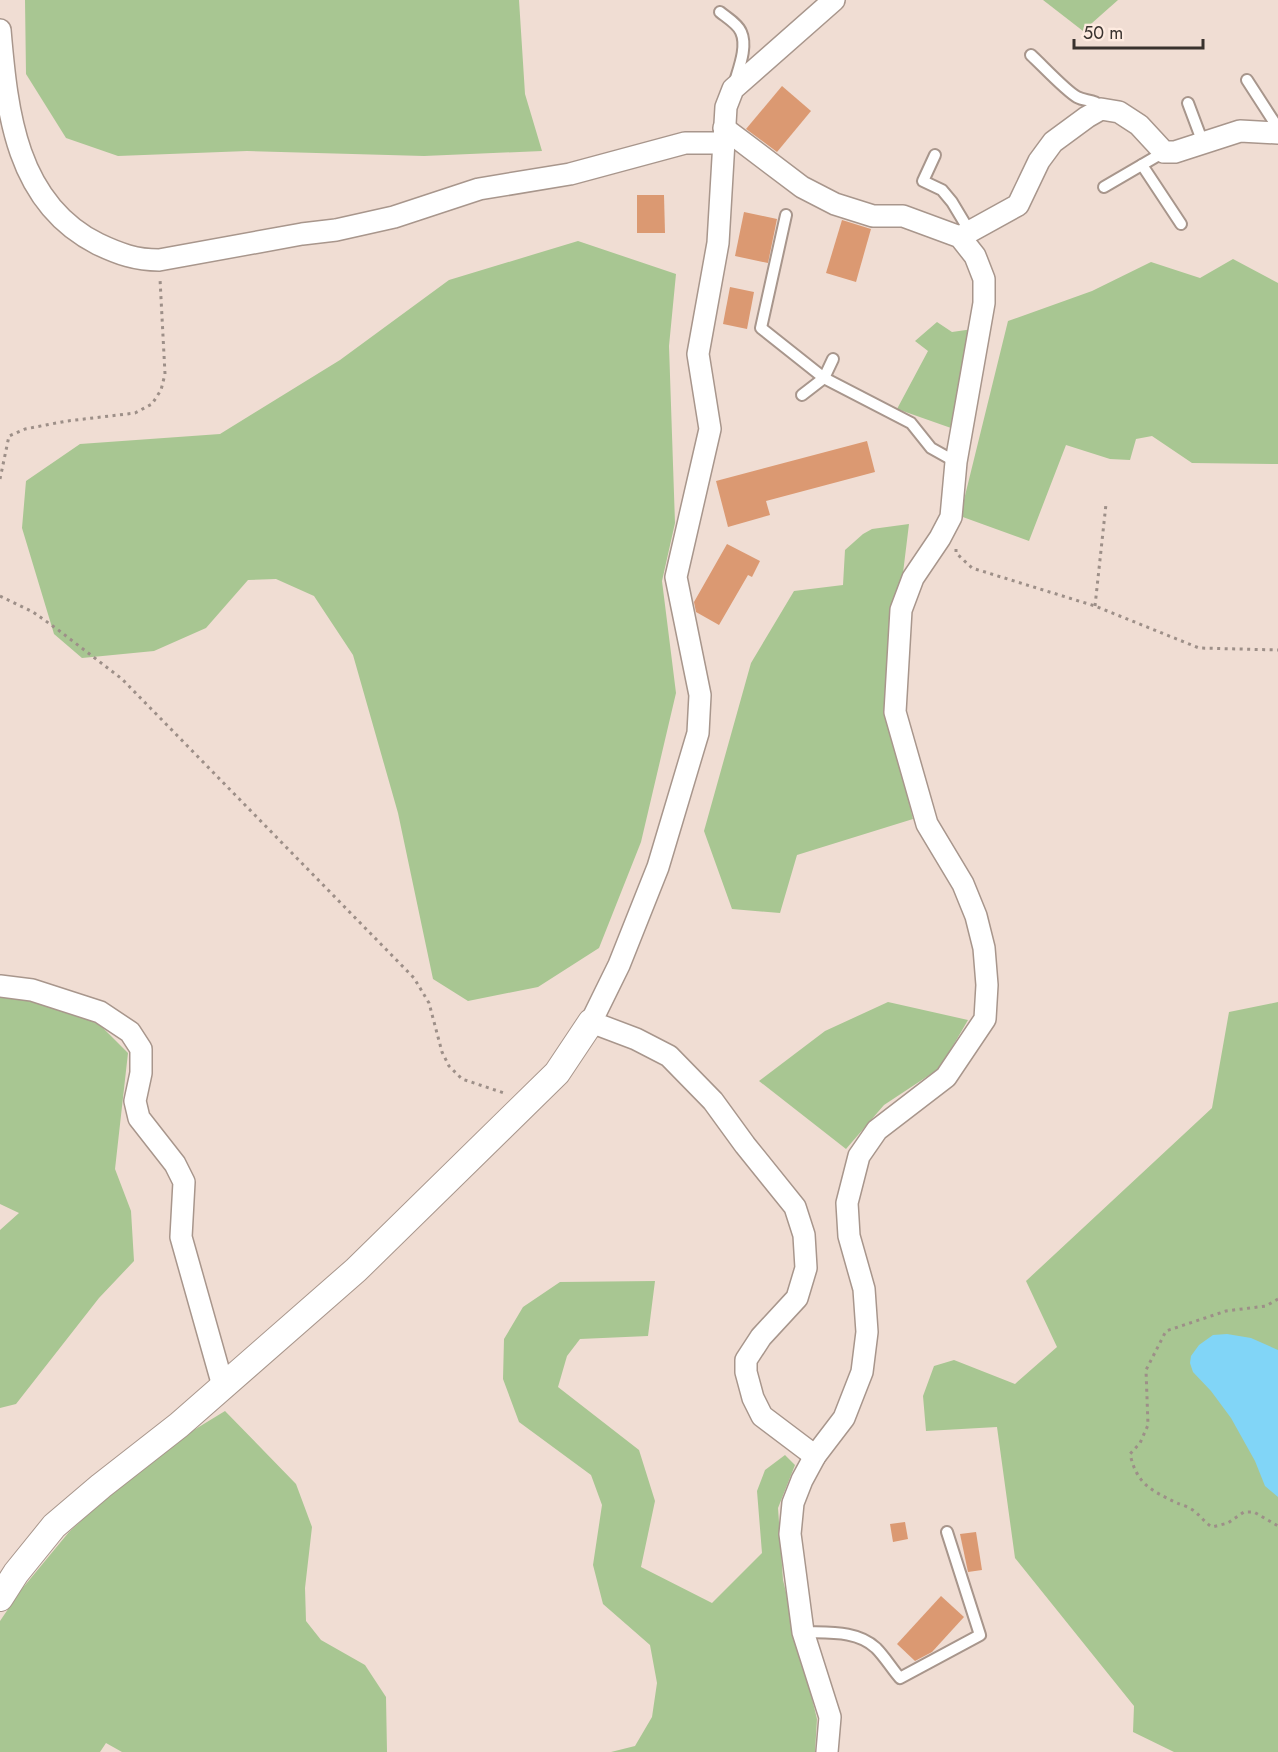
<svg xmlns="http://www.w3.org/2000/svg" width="1278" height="1752" font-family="Jost,sans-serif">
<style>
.green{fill:#a8c692}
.water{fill:#81d5f7}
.building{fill:#db9972}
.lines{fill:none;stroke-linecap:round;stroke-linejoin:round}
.service-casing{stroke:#a8968c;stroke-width:14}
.minor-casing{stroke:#a8968c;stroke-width:24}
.tertiary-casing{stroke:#a8968c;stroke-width:28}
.path{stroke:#9d8f88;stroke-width:3;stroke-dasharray:3 4.5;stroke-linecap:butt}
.service{stroke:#fff;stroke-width:10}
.minor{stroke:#fff;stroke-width:21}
.tertiary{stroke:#fff;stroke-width:26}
</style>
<rect width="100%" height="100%" fill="#f0ddd3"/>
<g class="green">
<polygon points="25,0 519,0 525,94 542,151 424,156 247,151 118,156 66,138 26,74"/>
<polygon points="1043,0 1118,0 1083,31"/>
<polygon points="578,241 676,274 669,346 675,523 662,581 676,693 641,842 599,948 538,987 468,1001 433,979 398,813 353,655 314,596 276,579 248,580 206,628 154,651 82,658 54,634 22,528 26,481 80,444 220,434 340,360 449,280"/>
<polygon points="1233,259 1278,283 1278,464 1192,463 1152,436 1136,439 1130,460 1110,459 1066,445 1029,541 960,516 1008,321 1092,291 1151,262 1200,278"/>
<polygon points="937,322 952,332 973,329 951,428 897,409 928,351 915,341"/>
<polygon points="909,524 903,573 890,608 886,709 913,819 797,855 780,913 732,909 704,831 751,663 794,591 843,585 845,550 863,534 872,529"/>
<polygon points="0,995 40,999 100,1025 128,1053 115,1169 131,1211 134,1261 99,1298 16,1404 0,1408 0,1230 19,1213 0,1204"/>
<polygon points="888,1002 968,1020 940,1068 884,1105 846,1149 759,1081 825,1031"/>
<polygon points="1278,1002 1278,1752 1174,1752 1133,1732 1134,1706 1015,1558 997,1427 926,1431 923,1396 934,1366 954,1360 1015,1384 1057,1347 1026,1281 1212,1108 1229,1012"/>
<polygon points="655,1281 648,1336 580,1339 567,1356 558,1387 639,1450 655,1501 641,1567 712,1603 762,1553 757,1491 765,1470 785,1455 795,1465 778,1508 783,1580 817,1719 815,1752 611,1752 635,1746 652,1717 657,1683 650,1645 603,1604 593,1565 602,1505 591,1475 519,1422 503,1379 504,1339 523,1307 560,1282"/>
<polygon points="225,1411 296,1484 312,1527 305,1588 306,1621 321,1640 365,1665 386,1697 387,1752 122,1752 106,1743 100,1752 0,1752 0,1621 21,1590 69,1532 153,1455"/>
</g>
<polygon class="water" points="1227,1334 1251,1338 1278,1350 1278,1497 1265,1486 1255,1461 1231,1418 1211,1391 1193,1372 1190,1363 1191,1356 1199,1345 1213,1335"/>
<g class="building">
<polygon points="782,86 811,111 777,152 746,129"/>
<polygon points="637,195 664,195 665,233 637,233"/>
<polygon points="744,212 777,219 768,263 735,256"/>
<polygon points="842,220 871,229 856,282 826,273"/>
<polygon points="730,287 754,292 747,329 723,324"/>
<polygon points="867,441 875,472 766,501 770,515 728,527 716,481"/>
<polygon points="727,544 760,561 752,577 748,575 719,625 696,612 694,602"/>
<polygon points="905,1522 908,1539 893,1542 890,1524"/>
<polygon points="976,1532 982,1570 968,1572 960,1534"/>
<polygon points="941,1596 964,1617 932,1652 915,1661 897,1644"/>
</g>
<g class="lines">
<defs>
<g id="service">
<path d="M720,12C726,17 738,24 741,32C748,47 738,70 734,85"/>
<path d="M1031,55C1042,65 1066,91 1077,97C1086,102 1096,98 1101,109"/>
<polyline points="1247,80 1278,128"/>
<polyline points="1188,103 1203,143"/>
<polyline points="935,155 923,181 942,190 952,202 970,232"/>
<polyline points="1142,165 1181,224"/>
<polyline points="1104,187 1164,152"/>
<polyline points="786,215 761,328 824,378 911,423 931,448 956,462"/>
<polyline points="802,395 824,378 833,359"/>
<path d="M803,1632C828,1633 857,1630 876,1648C885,1657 892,1669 900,1678L980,1635L947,1532"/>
</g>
<g id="minor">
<path d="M0,30C7,112 16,203 98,244C119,254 136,260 159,260L302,234L336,230L394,217L479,189L570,174L685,143H723"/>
<polyline points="724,128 802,187 835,204 873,216 903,216 960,237 975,256 984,279 984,303 956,462 951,517 940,538 913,578 901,610 895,712 927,824 963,884 976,916 984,948 987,985 985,1019 946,1077 877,1130 859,1156 847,1203 849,1236 864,1289 867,1332 862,1372 844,1418 815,1456 802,1480 793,1503 790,1534 803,1632 830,1717 827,1752"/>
<polyline points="960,237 1018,205 1039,161 1053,142 1087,117 1101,109 1119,112 1139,125 1164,152 1175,152 1240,131 1278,133"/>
<polyline points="0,986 32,990 100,1012 130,1032 141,1049 141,1073 135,1101 139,1118 175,1164 184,1182 181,1237 223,1386"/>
<polyline points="815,1456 762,1416 753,1398 746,1372 746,1360 761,1337 797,1298 806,1268 804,1235 795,1207 745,1145 713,1101 669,1056 636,1039 591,1022 619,965 658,867 698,733 700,695 676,577 710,429 698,354 718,243 726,107 733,89 834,0"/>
</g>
<polyline id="tertiary" points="0,1598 16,1573 54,1526 101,1486 179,1425 356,1270 557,1073 591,1022"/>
</defs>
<use href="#service" class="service-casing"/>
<use href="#minor" class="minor-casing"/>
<use href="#tertiary" class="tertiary-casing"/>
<g class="path">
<polyline points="0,479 9,436 25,429 67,421 135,413 152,404 161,390 165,374 160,279"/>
<polyline points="956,549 956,553 972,568 1095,606 1199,648 1278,650"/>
<polyline points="0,596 33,612 57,629 122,679 414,978 429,1003 442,1052 449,1066 462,1079 507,1094"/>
<polyline points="1095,606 1106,504"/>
<path d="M1278,1299L1266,1306L1226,1311L1166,1331L1146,1370L1148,1425L1140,1443L1130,1454C1137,1484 1150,1490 1177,1503C1182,1505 1189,1507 1194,1511C1201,1516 1204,1522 1212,1527L1228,1523L1244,1512H1254L1278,1526"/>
</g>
<use href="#service" class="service"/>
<use href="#minor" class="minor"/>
<use href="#tertiary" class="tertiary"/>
</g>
<path d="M1074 39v9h129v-9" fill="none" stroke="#39322e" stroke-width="3"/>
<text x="1083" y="39" font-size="18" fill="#39322e" stroke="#feebe0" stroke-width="4.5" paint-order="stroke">50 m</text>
</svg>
